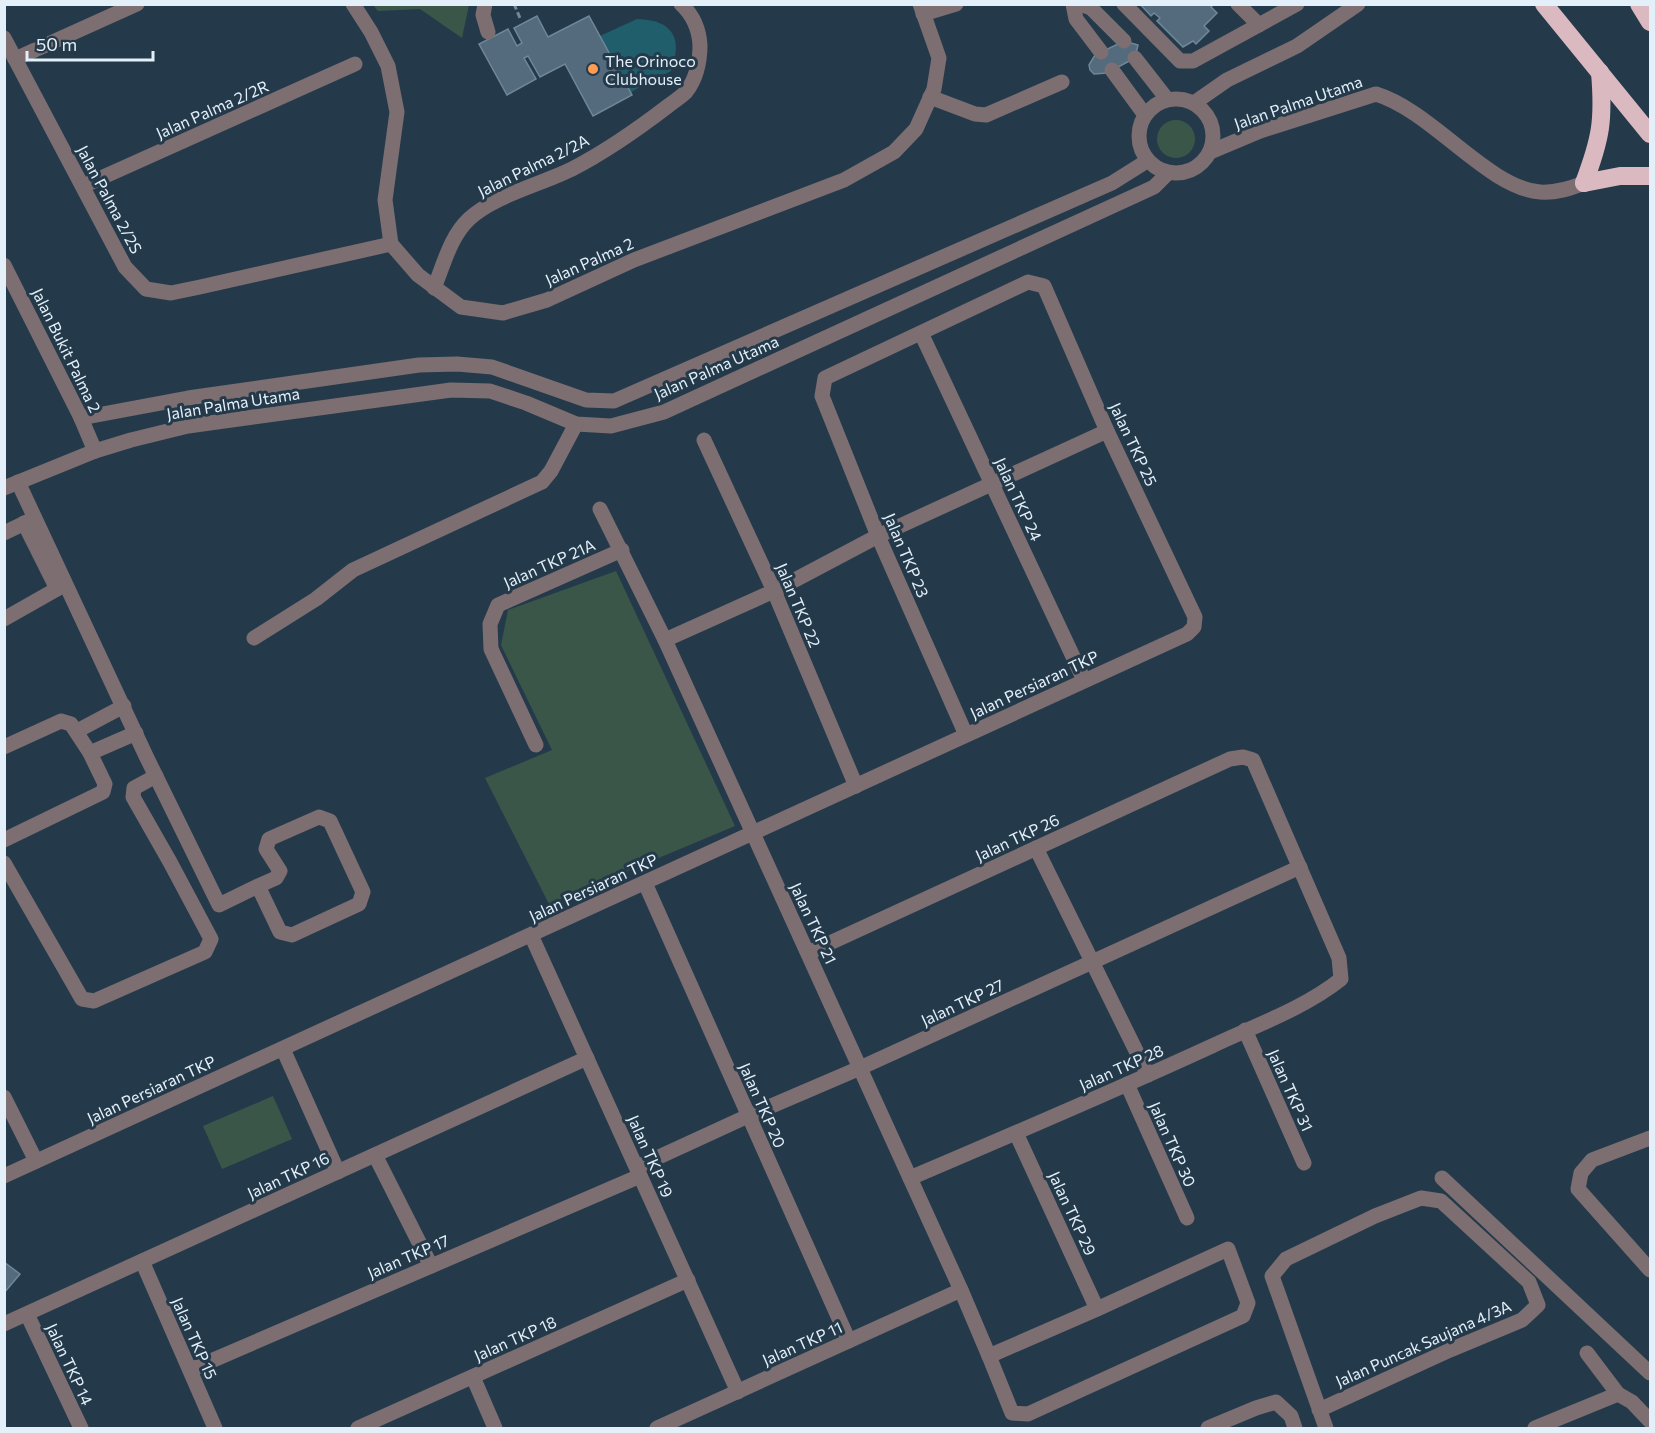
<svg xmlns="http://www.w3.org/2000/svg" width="1655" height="1433" font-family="Commissioner,sans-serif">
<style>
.green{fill:#3a5648}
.water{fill:#205e6c}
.building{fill:#546b7d;stroke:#6f8799;stroke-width:1.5}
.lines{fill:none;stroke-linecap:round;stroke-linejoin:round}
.path{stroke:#768896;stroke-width:3;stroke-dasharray:6 3;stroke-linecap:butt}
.minor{stroke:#7c6e71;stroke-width:15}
.highway{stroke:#dab9c1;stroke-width:18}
.poi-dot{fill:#fd9d55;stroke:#243a4a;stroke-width:2}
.labels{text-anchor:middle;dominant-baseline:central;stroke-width:6;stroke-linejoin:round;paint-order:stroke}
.poi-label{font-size:16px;fill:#e3f0fa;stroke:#243a4a;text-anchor:start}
.street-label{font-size:16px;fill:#e3f0fa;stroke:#243a4a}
</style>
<rect width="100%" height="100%" fill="#243a4a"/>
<g class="green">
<polygon points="373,5 469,5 462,38 420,9 378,11"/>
<circle cx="1176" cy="139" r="19"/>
<polygon points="616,571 735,826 549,904 485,778 552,750 501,645 508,610"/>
<polygon points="273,1096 292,1139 222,1169 203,1126"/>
</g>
<path class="water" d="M637,19C673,20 683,38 671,71L631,92L600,36Z"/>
<g class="building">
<polygon points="1140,4 1214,4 1211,7 1217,13 1204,26 1209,31 1196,44 1193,41 1183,47 1157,21 1160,18 1154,13 1151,16"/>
<polygon points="537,16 548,37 589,16 632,95 593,116 565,64 540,77 528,56 524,58 536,79 507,95 479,44 508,29 517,46 522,43 514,28"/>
<polygon points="1124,41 1138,45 1135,58 1107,73 1094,74 1090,70 1089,65 1095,55"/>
<polygon points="4,1262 20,1274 4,1293"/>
</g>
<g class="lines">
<polyline class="path" points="514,4 520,18"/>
<g class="minor">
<polyline points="353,4 371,32 388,66 397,112 385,200 391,244 418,275 461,307 503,313 547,300 634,260 844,180 894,152 916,129 934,89 939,58 920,4"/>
<polyline points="485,4 483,15 488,32"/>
<polyline points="1073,4 1076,19 1101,52"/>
<polyline points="1079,4 1091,8 1124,41"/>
<polyline points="1124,4 1180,61 1193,61 1297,4"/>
<polyline points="1238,4 1259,25"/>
<polyline points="923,14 956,4"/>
<polyline points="4,38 125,267 146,289 171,293 200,287 391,244"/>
<polyline points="1135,58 1167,99"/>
<polyline points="15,59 137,4"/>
<polyline points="1112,70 1145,115"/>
<polyline points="930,97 975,114 986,115 1062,82"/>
<circle cx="1176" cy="136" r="37"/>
<polyline points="1194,103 1227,80 1297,46 1358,4"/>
<path d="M1210,152L1260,131L1376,94C1432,111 1488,188 1540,192C1556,193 1569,189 1584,183"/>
<polyline points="83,186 355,64"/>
<polyline points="4,265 81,418 95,451"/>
<path d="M434,288C444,264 450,237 469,219C493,196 542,184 572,169C605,152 638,129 668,106C673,102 681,97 686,92C696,79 700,61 700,45C699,29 693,15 681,4"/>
<polyline points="921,333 1084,680"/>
<polyline points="81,418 188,398 419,365 457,364 492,367 586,400 614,401 1112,183 1147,161"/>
<polyline points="704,440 774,591 856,786"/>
<polyline points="18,482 146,756 219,905 258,886 280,932 292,935 359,904 363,892 330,821 319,817 269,839 266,849 280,871 276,878 258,886"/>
<polyline points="4,488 95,451 131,440 188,426 451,390 490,391 526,403 576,424 611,426 664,412 1154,187 1168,173"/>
<polyline points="600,509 665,640 961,1290 989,1356"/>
<polyline points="24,523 57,589"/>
<polyline points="4,533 33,519"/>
<polyline points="4,619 64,585"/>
<polyline points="254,638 316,599 353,570 542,482 551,471 576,424"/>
<polyline points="665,640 774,591 878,536 1107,431"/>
<polyline points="77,731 124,706"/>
<polyline points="536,745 491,649 490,624 498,605 622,550"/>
<polyline points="4,747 61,721 71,724 90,753 105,784 103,792 4,840"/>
<polyline points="90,753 136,733"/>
<polyline points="1036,848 1148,1075"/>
<polyline points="4,863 82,999 94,1001 205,952 211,939 170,862 133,797 134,788 156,776"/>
<polyline points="645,883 849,1341"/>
<polyline points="531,935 738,1392"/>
<path d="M808,953L1230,759L1243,757L1253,760L1339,958L1341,979C1305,1008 1254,1026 1212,1046C1112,1092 1011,1135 910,1178"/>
<polyline points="1245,1030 1304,1163"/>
<polyline points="283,1049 338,1172"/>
<polyline points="1127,1084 1187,1218"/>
<polyline points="4,1097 36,1161"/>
<polyline points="1016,1133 1097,1309"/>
<polyline points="1650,1138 1592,1160 1581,1173 1578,1189 1650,1270"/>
<polyline points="375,1155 431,1266"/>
<polyline points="637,1167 748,1116 860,1068 1300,867"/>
<polyline points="4,1176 1187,634 1194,627 1195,617 1107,431 1044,286 1028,282 825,378 822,396 878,536 966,735"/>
<polyline points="1442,1178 1650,1373"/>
<polygon points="1228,1249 1248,1303 1243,1316 1028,1414 1012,1413 989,1356 1097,1309"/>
<polyline points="142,1261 215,1428"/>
<polyline points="27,1314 81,1428"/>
<polyline points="4,1324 587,1058"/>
<polyline points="1587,1353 1618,1394 1632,1402 1650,1421"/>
<polyline points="190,1370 640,1176"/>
<polyline points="473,1377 495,1428"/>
<polyline points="1319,1410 1450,1350 1522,1320 1538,1305 1529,1282 1441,1201 1421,1198 1375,1216 1286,1259 1272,1276 1326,1428"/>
<polyline points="358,1428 688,1280"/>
<polyline points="657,1428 961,1290"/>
<polyline points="1208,1428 1256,1408 1276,1402 1291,1416 1295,1428"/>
<polyline points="1535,1428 1618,1394"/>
</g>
<g class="highway">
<polyline points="1544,4 1650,134"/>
<polyline points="1639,4 1650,22"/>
<path d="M1584,183C1601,138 1604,120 1600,72"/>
<polyline points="1584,183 1620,176 1650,176"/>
</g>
</g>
<circle class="poi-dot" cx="593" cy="69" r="6"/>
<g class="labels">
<g class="poi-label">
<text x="605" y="60">The Orinoco<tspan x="605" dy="18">Clubhouse</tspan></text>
</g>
<g class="street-label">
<text transform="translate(1298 102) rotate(-19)">Jalan Palma Utama</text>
<text transform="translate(212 109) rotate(-24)">Jalan Palma 2/2R</text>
<text transform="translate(533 165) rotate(-26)">Jalan Palma 2/2A</text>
<text transform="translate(110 199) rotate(62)">Jalan Palma 2/2S</text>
<text transform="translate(589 261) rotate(-24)">Jalan Palma 2</text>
<text transform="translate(67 350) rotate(64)">Jalan Bukit Palma 2</text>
<text transform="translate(716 367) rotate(-24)">Jalan Palma Utama</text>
<text transform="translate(233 403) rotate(-9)">Jalan Palma Utama</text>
<text transform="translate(1134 444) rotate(65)">Jalan TKP 25</text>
<text transform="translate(1019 499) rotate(65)">Jalan TKP 24</text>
<text transform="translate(907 555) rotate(67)">Jalan TKP 23</text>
<text transform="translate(549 563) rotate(-24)">Jalan TKP 21A</text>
<text transform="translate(799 605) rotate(67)">Jalan TKP 22</text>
<text transform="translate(1034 684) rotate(-25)">Jalan Persiaran TKP</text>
<text transform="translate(1017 837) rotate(-25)">Jalan TKP 26</text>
<text transform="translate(593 887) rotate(-25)">Jalan Persiaran TKP</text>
<text transform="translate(814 923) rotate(65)">Jalan TKP 21</text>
<text transform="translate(962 1002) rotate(-25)">Jalan TKP 27</text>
<text transform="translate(1121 1067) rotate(-24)">Jalan TKP 28</text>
<text transform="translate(151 1089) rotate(-25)">Jalan Persiaran TKP</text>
<text transform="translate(1291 1090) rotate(66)">Jalan TKP 31</text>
<text transform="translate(763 1105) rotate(66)">Jalan TKP 20</text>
<text transform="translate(1173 1144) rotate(66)">Jalan TKP 30</text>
<text transform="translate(651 1156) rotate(66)">Jalan TKP 19</text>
<text transform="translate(288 1175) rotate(-25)">Jalan TKP 16</text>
<text transform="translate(1073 1213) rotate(65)">Jalan TKP 29</text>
<text transform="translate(408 1256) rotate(-23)">Jalan TKP 17</text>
<text transform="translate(195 1338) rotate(66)">Jalan TKP 15</text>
<text transform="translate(515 1338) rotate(-24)">Jalan TKP 18</text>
<text transform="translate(802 1343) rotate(-24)">Jalan TKP 11</text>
<text transform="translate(1423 1343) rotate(-24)">Jalan Puncak Saujana 4/3A</text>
<text transform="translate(70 1364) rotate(65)">Jalan TKP 14</text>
</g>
</g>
<rect width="1655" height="1433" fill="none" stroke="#e3f0fa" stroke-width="12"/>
<path d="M27 51v9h126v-9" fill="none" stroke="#e3f0fa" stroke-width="3"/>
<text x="36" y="51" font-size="18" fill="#e3f0fa" stroke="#243a4a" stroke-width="4.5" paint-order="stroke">50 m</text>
</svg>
